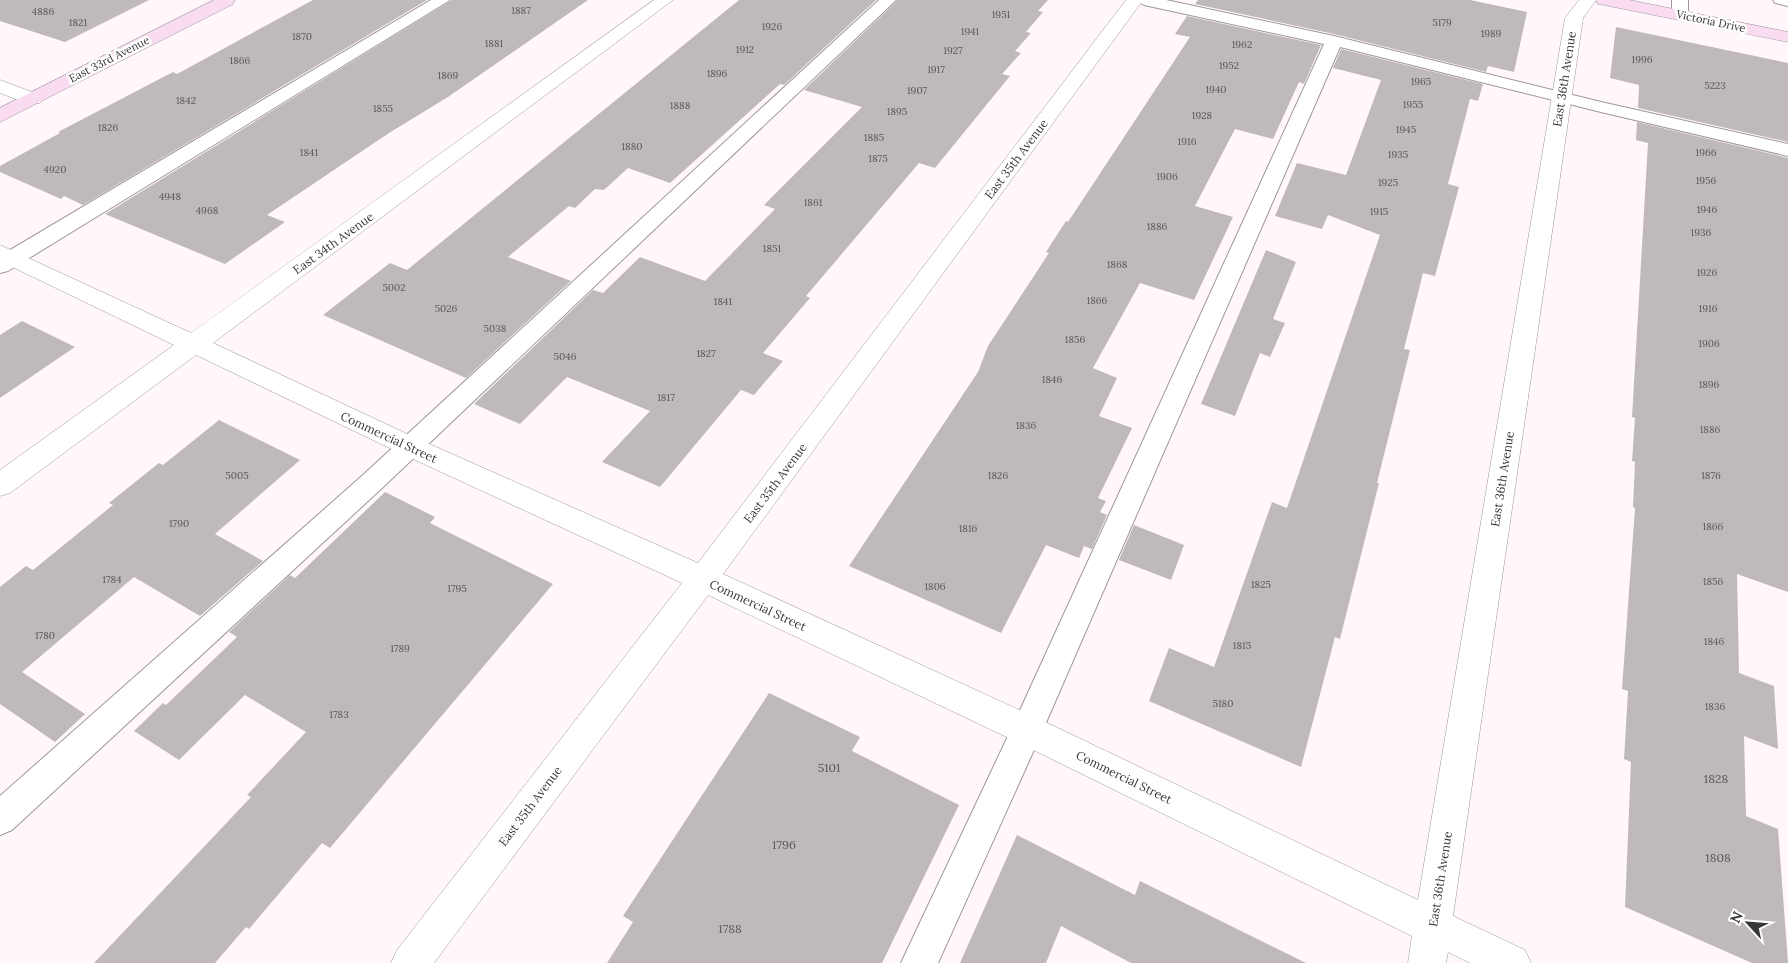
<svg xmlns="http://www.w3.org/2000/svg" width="1788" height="963" font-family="Lora,serif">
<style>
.building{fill:#bfb8bc}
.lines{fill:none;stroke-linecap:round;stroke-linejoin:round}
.lane-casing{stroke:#9e979b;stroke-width:2}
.street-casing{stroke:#9e979b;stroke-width:1}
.secondary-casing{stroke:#9e979b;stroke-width:1}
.lane{fill:#fff;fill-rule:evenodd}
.street{fill:#fff;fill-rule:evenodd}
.secondary{fill:#fadcf1;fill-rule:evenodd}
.labels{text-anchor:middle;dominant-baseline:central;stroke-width:5;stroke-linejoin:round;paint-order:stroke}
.number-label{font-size:10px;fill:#5a5659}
.far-street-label{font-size:11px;fill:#393638;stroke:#fff}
.street-label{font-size:12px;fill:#393638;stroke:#fff}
.near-number-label{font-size:12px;fill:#5a5659}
</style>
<rect width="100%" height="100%" fill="#fff7fc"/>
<g class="building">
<polygon points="0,0 149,0 65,42 0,21"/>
<polygon points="313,0 427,0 83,205 64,196 61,199 0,172 0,166 60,133 58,132 173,72 177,74"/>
<polygon points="452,0 588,0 448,97 389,133 267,215 285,222 225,264 105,214"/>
<polygon points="739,0 876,0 784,85 780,84 670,183 628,168 604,190 595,189 575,208 569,206 508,257 571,281 466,378 323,315 390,263 407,270"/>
<polygon points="898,0 1048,0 1038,11 1043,12 1026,32 1031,33 1015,51 1021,53 1002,74 1010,76 935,168 919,163 806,296 810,298 763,353 783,361 754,395 741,390 660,487 602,462 650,411 567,377 520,424 474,404 593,290 603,293 640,257 705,281 775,209 764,205 862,107 804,90"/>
<polygon points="1198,0 1470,0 1527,12 1514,72 1488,66 1486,72 1334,34 1195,4"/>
<polygon points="1187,16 1321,45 1304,84 1299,82 1273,139 1235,129 1195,206 1233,217 1194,300 1140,283 1093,368 1117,378 1099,416 1132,428 1098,498 1106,501 1100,512 1107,515 1092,549 1084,546 1079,558 1046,545 1001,633 849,566 978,372 988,346 1049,253 1046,252 1066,221 1068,222 1190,37 1175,34"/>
<polygon points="1616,27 1788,63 1788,142 1638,108 1639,85 1610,78"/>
<polygon points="1341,49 1483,84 1478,101 1470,99 1448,184 1459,187 1435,276 1423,273 1404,349 1410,350 1377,483 1379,483 1340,639 1335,637 1301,767 1149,701 1169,648 1214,667 1272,502 1287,508 1380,235 1328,215 1322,229 1275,216 1297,163 1346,175 1381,80 1333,68"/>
<polygon points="1637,122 1788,158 1788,592 1737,574 1739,673 1774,686 1778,749 1744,736 1746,816 1778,829 1788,963 1752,963 1625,907 1631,762 1624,759 1628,691 1622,689 1635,508 1633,507 1635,462 1632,461 1635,418 1632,417 1648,143 1636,140"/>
<polygon points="1266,250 1296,262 1273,319 1285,323 1270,357 1260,353 1235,416 1201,404"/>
<polygon points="22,321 75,347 0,398 0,335"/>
<polygon points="219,420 300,460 215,534 263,561 200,616 134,577 22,672 85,714 55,742 0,704 0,587 26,566 33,570 113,505 109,503 159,463 163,465"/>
<polygon points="385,492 435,517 430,523 553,584 330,848 322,843 249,929 246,927 215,963 94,963 251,797 247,795 306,732 245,695 179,760 134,731 163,703 166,705 237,637 229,632 290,575 295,578"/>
<polygon points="1134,525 1184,545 1171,580 1119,560"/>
<polygon points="769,693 860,737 852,751 959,805 882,963 607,963 633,922 623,916"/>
<polygon points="1017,835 1135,895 1140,881 1306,963 1131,963 1061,926 1046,963 960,963"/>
</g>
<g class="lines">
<defs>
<g id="lane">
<polygon points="431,0 450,0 8,271 0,273 0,256"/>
<polygon points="879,0 896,0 381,489 12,830 0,835 0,796 363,475"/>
<polygon points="1136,0 1166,0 1334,36 1601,102 1788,144 1788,156 1601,112 1340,47 1038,741 938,963 901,963 1016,719 1324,44 1144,5"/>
<polygon points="1672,0 1688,0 1688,15 1686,18 1674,18 1672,15"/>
<polygon points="1773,0 1788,0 1788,6 1775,3"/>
</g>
<g id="street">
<polygon points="654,0 673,0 213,343 418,439 698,563 1126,0 1143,0 723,574 1039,719 1418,900 1565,18 1579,0 1596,0 1583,18 1453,916 1525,950 1531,963 1470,963 1448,952 1446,963 1408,963 1412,936 1015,741 708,595 434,963 391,963 397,950 682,583 400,453 196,355 10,493 0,496 0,470 174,345 0,261 0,245 191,333"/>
<polygon points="0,80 40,95 43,99 40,103 26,103 0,93"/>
</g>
<g id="secondary">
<polygon points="214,0 235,0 233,4 0,122 0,108"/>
<polygon points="1596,0 1629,0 1788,32 1788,42 1604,5 1598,4"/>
</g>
</defs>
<use href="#lane" class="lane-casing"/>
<use href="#street" class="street-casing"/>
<use href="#secondary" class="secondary-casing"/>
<use href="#lane" class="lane"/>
<use href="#street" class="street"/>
<use href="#secondary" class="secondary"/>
</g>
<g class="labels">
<g class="number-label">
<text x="521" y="10">1887</text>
<text x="43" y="11">4886</text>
<text x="1001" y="14">1951</text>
<text x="78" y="22">1821</text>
<text x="1442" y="22">5179</text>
<text x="772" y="26">1926</text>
<text x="970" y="31">1941</text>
<text x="1491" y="33">1989</text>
<text x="302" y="36">1870</text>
<text x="494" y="43">1881</text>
<text x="1242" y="44">1962</text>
<text x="745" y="49">1912</text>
<text x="953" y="50">1927</text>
<text x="1642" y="59">1996</text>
<text x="240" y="60">1866</text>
<text x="1229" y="65">1952</text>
<text x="936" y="69">1917</text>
<text x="717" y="73">1896</text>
<text x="448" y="75">1869</text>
<text x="1421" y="81">1965</text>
<text x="1715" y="85">5223</text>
<text x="1216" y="89">1940</text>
<text x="917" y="90">1907</text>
<text x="186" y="100">1842</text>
<text x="1413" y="104">1955</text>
<text x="680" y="105">1888</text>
<text x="383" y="108">1855</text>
<text x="897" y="111">1895</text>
<text x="1202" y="115">1928</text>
<text x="108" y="127">1826</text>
<text x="1406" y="129">1945</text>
<text x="874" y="137">1885</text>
<text x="1187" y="141">1916</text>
<text x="632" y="146">1880</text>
<text x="309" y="152">1841</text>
<text x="1706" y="152">1966</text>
<text x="1398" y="154">1935</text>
<text x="878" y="158">1875</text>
<text x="55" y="169">4920</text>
<text x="1167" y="176">1906</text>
<text x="1706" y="180">1956</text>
<text x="1388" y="182">1925</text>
<text x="170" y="196">4948</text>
<text x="813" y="202">1861</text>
<text x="1707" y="209">1946</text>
<text x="207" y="210">4968</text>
<text x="1379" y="211">1915</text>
<text x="1157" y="226">1886</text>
<text x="1701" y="232">1936</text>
<text x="772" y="248">1851</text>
<text x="1117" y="264">1868</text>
<text x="1707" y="272">1926</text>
<text x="394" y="287">5002</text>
<text x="1097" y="300">1866</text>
<text x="723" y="301">1841</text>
<text x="446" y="308">5026</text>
<text x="1708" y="308">1916</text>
<text x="495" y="328">5038</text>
<text x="1075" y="339">1856</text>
<text x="1709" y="343">1906</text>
<text x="706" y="353">1827</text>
<text x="565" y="356">5046</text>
<text x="1052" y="379">1846</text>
<text x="1709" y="384">1896</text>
<text x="666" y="397">1817</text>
<text x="1026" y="425">1836</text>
<text x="1710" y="429">1886</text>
<text x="237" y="475">5005</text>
<text x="998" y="475">1826</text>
<text x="1711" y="475">1876</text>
<text x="179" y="523">1790</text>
<text x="1713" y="526">1866</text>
<text x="968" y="528">1816</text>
<text x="112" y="579">1784</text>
<text x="1713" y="581">1856</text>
<text x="1261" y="584">1825</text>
<text x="935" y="586">1806</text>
<text x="457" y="588">1795</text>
<text x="45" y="635">1780</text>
<text x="1714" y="641">1846</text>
<text x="1242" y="645">1815</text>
<text x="400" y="648">1789</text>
<text x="1223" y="703">5180</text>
<text x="1715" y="706">1836</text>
<text x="339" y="714">1783</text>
</g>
<g class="far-street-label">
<text transform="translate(1711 21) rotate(12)">Victoria Drive</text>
<text transform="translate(109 59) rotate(-27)">East 33rd Avenue</text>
</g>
<g class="street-label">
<text transform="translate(1564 79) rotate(-81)">East 36th Avenue</text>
<text transform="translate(1016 159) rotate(-53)">East 35th Avenue</text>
<text transform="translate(333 243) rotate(-36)">East 34th Avenue</text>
<text transform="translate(389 437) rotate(25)">Commercial Street</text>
<text transform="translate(1502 479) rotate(-81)">East 36th Avenue</text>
<text transform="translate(775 483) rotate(-53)">East 35th Avenue</text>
<text transform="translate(758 605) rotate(25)">Commercial Street</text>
<text transform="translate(1124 777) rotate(26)">Commercial Street</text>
<text transform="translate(530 806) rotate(-53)">East 35th Avenue</text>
<text transform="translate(1440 879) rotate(-81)">East 36th Avenue</text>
</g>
<g class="near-number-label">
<text x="829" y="767">5101</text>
<text x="1716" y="778">1828</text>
<text x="784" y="844">1796</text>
<text x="1718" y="857">1808</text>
<text x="730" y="928">1788</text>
</g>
</g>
<g transform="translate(1748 923) rotate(296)" stroke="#ffffff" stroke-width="4" paint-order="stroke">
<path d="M0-4L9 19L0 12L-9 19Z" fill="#393638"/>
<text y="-8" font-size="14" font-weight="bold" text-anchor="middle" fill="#393638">N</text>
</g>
</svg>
